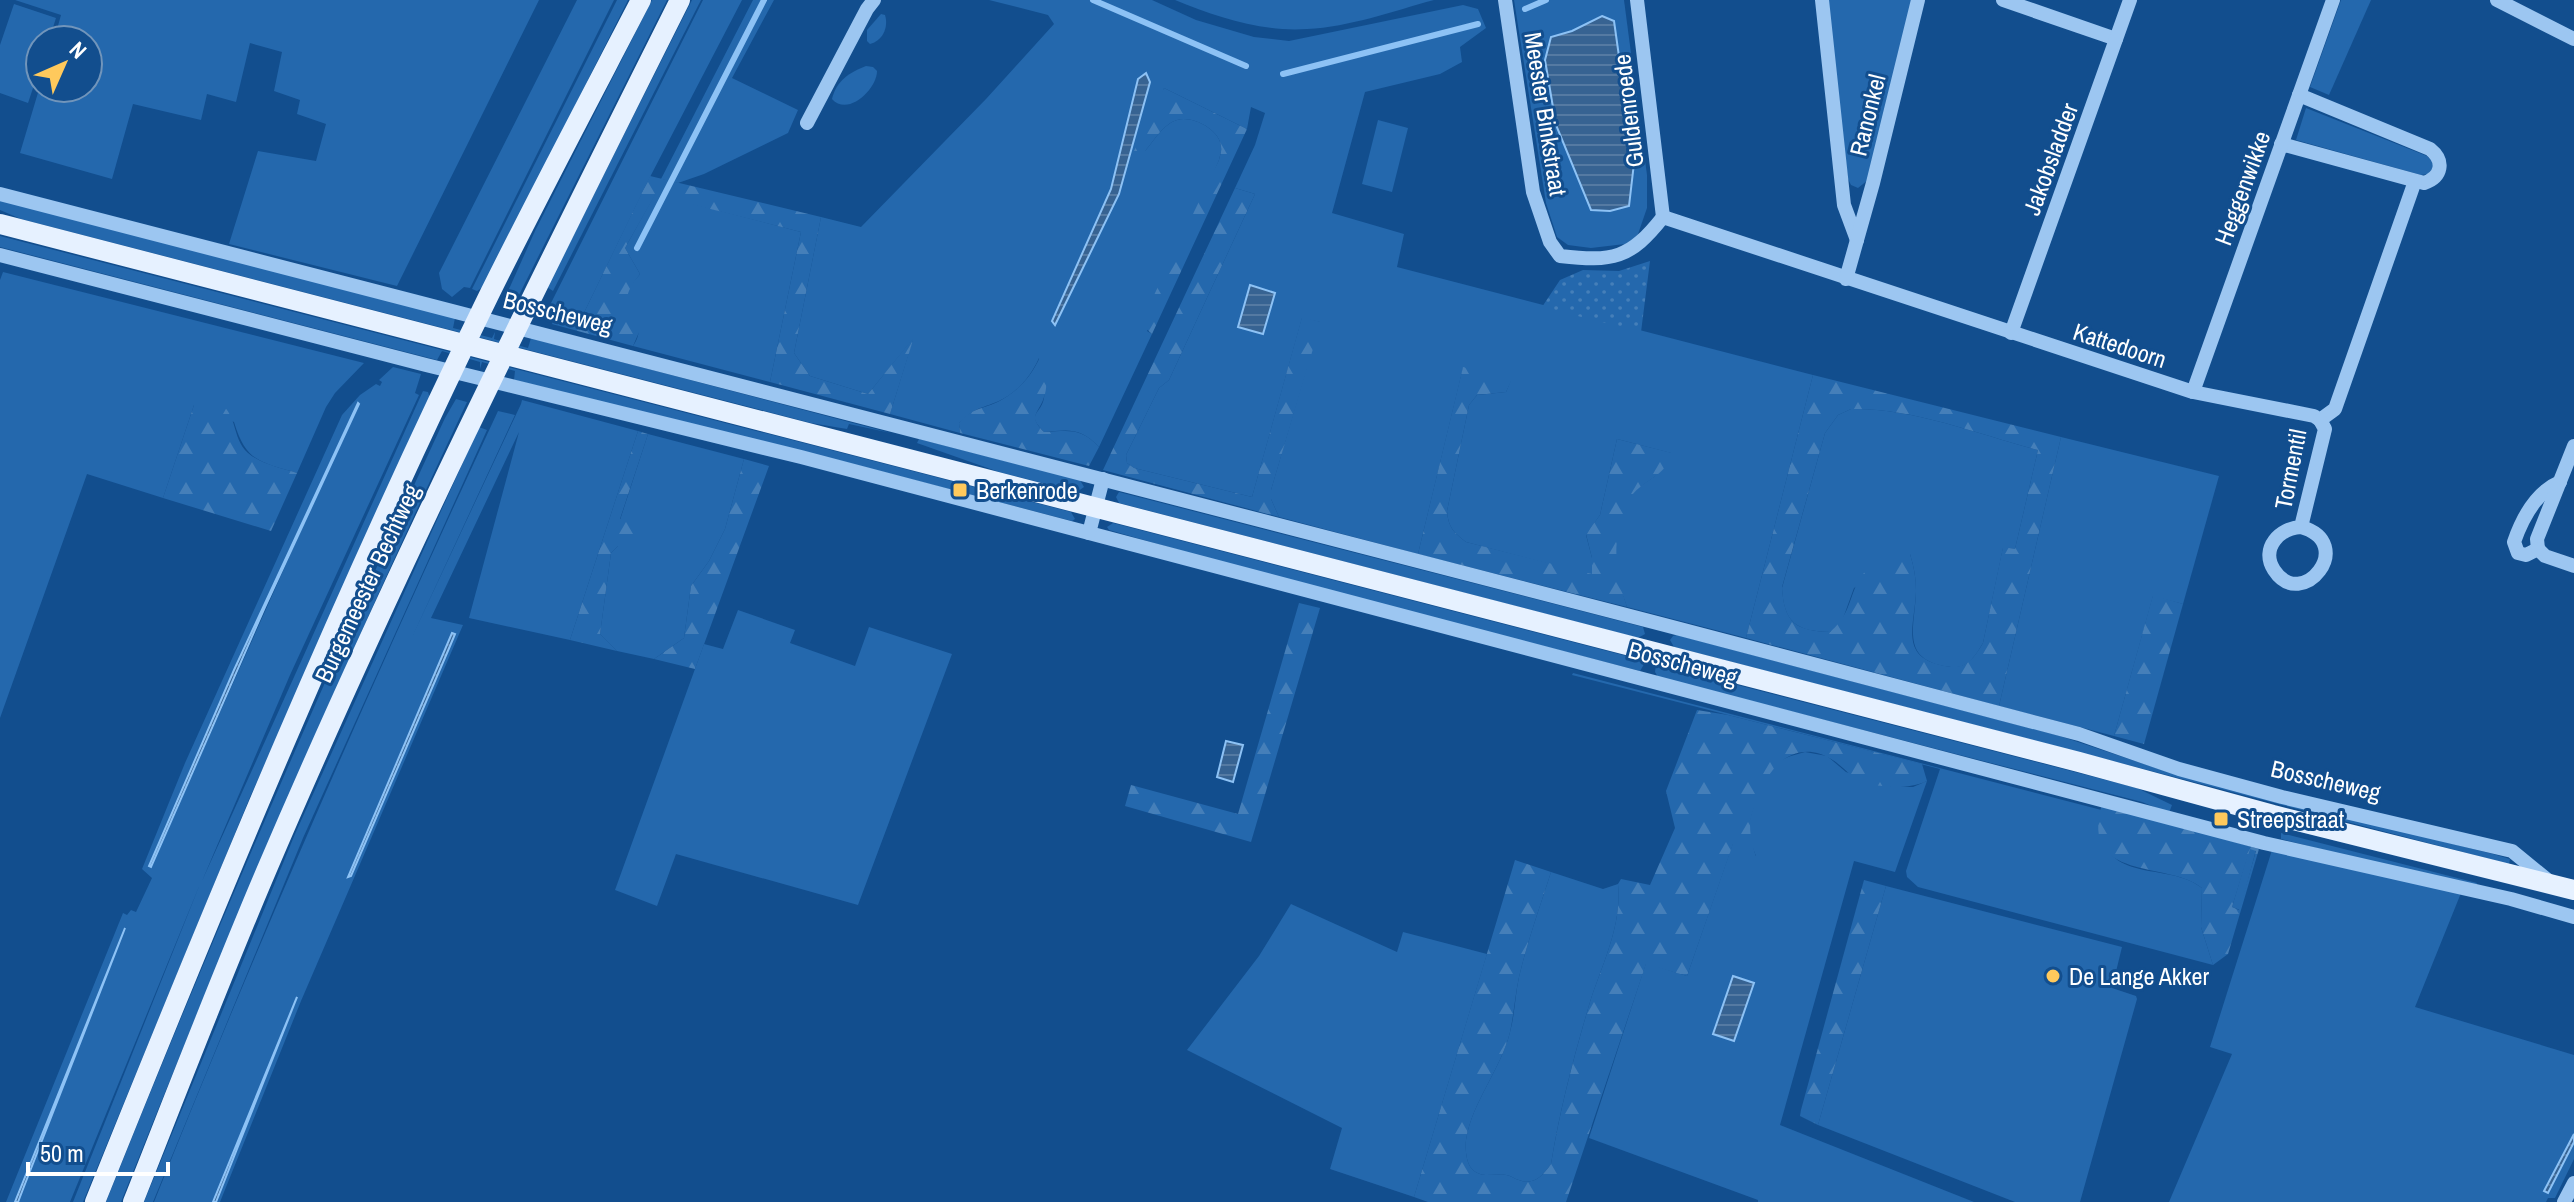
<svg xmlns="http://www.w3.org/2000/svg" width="2574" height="1202" font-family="'Archivo Narrow',sans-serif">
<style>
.grass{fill:#2468ad;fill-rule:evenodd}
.forest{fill:url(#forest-firs);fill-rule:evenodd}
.park{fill:url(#park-dots)}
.water{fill:url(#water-rules);stroke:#8dc2f5;stroke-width:2}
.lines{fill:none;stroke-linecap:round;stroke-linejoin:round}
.stream{stroke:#8dc2f5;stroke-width:6}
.minor{stroke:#9cc6f1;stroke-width:14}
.major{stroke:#e6f1ff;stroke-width:20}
.poi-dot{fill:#ffc95c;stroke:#124e8e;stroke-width:3}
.labels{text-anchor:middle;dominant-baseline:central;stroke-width:6;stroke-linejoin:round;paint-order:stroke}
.street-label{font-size:24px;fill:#fff;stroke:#124e8e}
.poi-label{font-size:24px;fill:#fff;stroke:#124e8e;text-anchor:start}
</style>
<defs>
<pattern id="forest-firs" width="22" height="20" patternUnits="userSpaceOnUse" patternTransform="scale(2)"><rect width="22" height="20" fill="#2468ad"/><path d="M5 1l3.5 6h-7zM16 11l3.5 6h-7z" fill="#457fb9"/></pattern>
<pattern id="park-dots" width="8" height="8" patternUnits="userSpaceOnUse" patternTransform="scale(2)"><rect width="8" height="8" fill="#2468ad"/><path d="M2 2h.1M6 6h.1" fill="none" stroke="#457fb9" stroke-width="1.8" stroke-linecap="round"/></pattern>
<pattern id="water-rules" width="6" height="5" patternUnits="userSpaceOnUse" patternTransform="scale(2)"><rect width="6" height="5" fill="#376392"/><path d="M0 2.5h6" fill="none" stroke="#557aa2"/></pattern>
</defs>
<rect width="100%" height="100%" fill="#124e8e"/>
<g class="grass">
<polygon points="15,0 539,0 397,286 229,244 258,151 316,161 326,124 297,114 300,100 274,91 282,52 250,43 236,102 207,94 201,120 133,104 112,179 20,153 40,86 88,88 88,40 54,40 61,15"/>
<polygon points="577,0 614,0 470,288 464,287 452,297 442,289 439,273"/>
<polygon points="617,0 628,0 489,277 483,287 477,291 472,289"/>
<polygon points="652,0 667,0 516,301 505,298 535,231"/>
<polygon points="692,0 701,0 553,291 547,287"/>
<polygon points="703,0 742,0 650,177 581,319 567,326 553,324 552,310 548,309"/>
<polygon points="753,0 774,0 732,78 798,110 788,133 704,174 678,183 661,179"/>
<path d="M989,0H1152L1196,20L1254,37L1289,41L1463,5L1478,9L1486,28L1460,47L1462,62L1440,74L1365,92L1332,213L1404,234L1397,267L1813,375L1746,638L1627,607C1622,592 1615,575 1615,559C1614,537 1620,503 1638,488C1653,477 1666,472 1671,453L1617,439L1600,515L1586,535L1592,558V575L1466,542C1454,533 1448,527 1447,511L1469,405L1477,395L1506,392L1511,380L1463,368L1418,554L1279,517L1271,499V490L1320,322L1302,318L1252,497L1134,468L1127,463L1126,455L1159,388L1169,380L1255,194L1235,188L1255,145L1265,113L1251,107L1247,129L1164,88L1145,151C1154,141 1163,124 1177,120C1192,115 1221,130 1221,147C1222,151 1220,155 1219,160L1147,331L1152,334L1099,447C1080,427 1069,430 1044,432C1025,413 1041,415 1044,398C1046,387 1041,370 1039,358C1031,376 1017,393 999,401C978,410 977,406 959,423L960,433L890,414L913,339L868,394L810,376L794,353L821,217L861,227L986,99L1054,24L1048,15Z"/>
<path d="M1175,0H1434C1393,11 1350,27 1307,29C1260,32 1217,17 1175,0Z"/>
<polygon points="1514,0 1624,0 1647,175 1647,208 1637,237 1625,244 1591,248 1568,245 1557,237 1546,203"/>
<polygon points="1826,0 1912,0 1868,180 1858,188 1851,185 1848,179"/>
<polygon points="2341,0 2371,0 2329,95 2310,87"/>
<polygon points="14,4 56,18 49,40 40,40 40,67 28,103 0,93 0,45"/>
<path d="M881,14L885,15C889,28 882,41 870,44L867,41V30Z"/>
<path d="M866,66L873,67L877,71C877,89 848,117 832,99C836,81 850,72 866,66Z"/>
<polygon points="2306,108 2427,156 2432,161 2434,168 2429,174 2421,175 2296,140"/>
<polygon points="1378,120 1408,128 1392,192 1362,184"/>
<path d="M655,194L801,232L770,382L633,346C649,322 625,315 626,296C627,289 635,280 640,274L625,248Z"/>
<polygon points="0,200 455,318 453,328 492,338 495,332 494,339 497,340 528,348 531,338 891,433 849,424 847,429 811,423 21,219 0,210"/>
<polygon points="0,236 1071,512 1075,519 1072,521 810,453 514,380 515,371 482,362 480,369 480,362 442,351 437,360 0,247"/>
<path d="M3,272L364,363L335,393L326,407L297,473C260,462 246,462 234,422L194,405L163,498L87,474L0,718V280Z"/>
<path d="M393,367L421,374L415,393L419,395L290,675L202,881L423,391L428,392L430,398L250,797L83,1202H73L200,884L70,1202H18L125,928L15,1202H6L123,913L127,915L131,910L136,912L152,878L142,869L185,763L342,415L360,395L376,384L380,386L382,382L379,380ZM358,403L151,867L234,670Z"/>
<path d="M456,399L467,402C343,665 228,932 121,1202H106C212,937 325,677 445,418Z"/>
<path d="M522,400L638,431L570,640L469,618L519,432L431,618L463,625L301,1001L220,1202H216L297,997L213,1202H154C261,935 377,671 498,411L515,415L413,635L521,404ZM452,633L455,635L350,877L392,772Z"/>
<path d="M1851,409C1914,408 1977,434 2038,450L2015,549L2003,548L1983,643C1975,656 1968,669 1951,667C1899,661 1915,628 1916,591C1916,578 1914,567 1910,554L1854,588L1841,624L1830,632C1796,631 1784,623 1782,588L1825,433L1838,415Z"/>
<polygon points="479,427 487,430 303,838 153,1202 144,1202 295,834"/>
<polygon points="648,434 744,459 725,529 709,561 691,586 684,638 654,659 617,651 600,634 611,553 618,546 620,520"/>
<polygon points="2061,437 2219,476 2183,604 2153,596 2114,736 1999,706"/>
<polygon points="919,439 1080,480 1084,487 1077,492 999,472 917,443"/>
<polygon points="1119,492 1643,627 1645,634 1638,638 1119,503 1116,497"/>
<polygon points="1113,523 1646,661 1640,671 1276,578 1109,530 1107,527"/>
<polygon points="738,610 795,630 790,643 855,666 869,627 952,654 858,905 676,854 657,906 615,890 704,644 723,649"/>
<polygon points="1677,635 2060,736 2174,774 2493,854 2510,859 2509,864 1674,647 1670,640 1673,636"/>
<polygon points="1656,664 2137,788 2172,805 2169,813 2142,802 1658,677 1655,672"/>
<path d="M1573,673L2256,850L2240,910L2232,907L2249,850L2100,831C2110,884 2170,862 2202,888L2201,927L2213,965L1918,887L1907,877L1906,871L1940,769L1572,675Z"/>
<path d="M1805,752L1827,756L1846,772L1893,787H1913L1927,781L1895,872L1854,861L1780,1125L1974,1202H1758V1200L1589,1138L1646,963L1687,976L1733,843L1756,856C1753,848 1749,839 1749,831C1748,816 1764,775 1775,765C1784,757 1794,755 1805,752ZM1733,976L1754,983L1733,1041Z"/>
<polygon points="2281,833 2477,883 2476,886 2391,867 2281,839"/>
<polygon points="2272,850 2461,893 2415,1007 2574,1055 2574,1134 2544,1192 2548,1193 2574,1142 2574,1159 2555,1198 2548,1198 2546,1202 2169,1202 2232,1054 2210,1047"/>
<path d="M1551,872L1603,889L1618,884C1622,926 1603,962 1590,1002C1574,1056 1560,1108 1551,1164C1540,1180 1530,1187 1512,1177C1499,1170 1483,1181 1472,1169C1466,1163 1465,1148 1466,1140C1472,1102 1501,1069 1510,1032C1515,1014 1515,995 1519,977C1527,942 1540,907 1551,872Z"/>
<polygon points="1886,886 2122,947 2112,988 2136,996 2137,999 2080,1202 2015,1202 1818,1125"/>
<polygon points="1291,904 1397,952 1403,932 1487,954 1414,1197 1330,1169 1342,1128 1187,1050 1259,956"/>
</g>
<g class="forest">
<path d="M1164,88L1247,129L1152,334L1143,326V318L1219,160C1220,155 1222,151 1221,147C1221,130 1192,115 1177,120C1163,124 1154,141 1145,151H1134Z"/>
<path d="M650,176L821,217L794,353L810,376L868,394L914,337L890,414L770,382L801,232L655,195L625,248L640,274C615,306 634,299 640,330L633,346L552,324L553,322L567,326L581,319Z"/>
<polygon points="1235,188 1255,194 1169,380 1159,388 1126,455 1127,463 1134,468 1252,497 1302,317 1321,322 1271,490 1271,499 1279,517 1103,470"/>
<path d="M1040,357C1045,370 1049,383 1044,397C1039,414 1027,415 1044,432C1069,431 1080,427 1099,447L1089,466L960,433L959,423C971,407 987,409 1003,399C1020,389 1032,375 1040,357Z"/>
<path d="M1463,367L1512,379L1506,392L1477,395L1469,405L1447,511C1448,527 1454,533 1466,542L1592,574V558L1586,534L1600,515L1617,439L1672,453C1667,472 1653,477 1639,488C1630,495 1626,505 1623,515C1611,548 1617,576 1627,607L1418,554Z"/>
<path d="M1813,375L2061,437L1999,706L1746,638ZM1851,409C1914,408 1977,434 2038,450L2015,549L2003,547L1983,643C1973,660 1965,670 1945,666C1898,657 1915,626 1916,591C1916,578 1914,567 1910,554C1902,554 1893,556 1885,559C1844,575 1860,608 1830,632C1796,631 1784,623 1782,587L1825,433L1838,415Z"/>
<path d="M214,399C240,413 230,437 248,453C261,464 281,468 297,473L271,531L163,498L194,405L201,400Z"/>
<polygon points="638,431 648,434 620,519 643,524 640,538 618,546 611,553 600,634 617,651 570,640"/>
<polygon points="744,459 769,466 695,669 654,659 684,638 691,586 709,561 725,529"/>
<polygon points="2153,595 2183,604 2144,744 2114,736"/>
<polygon points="1299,603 1320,608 1251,842 1125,806 1131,785 1238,814"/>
<path d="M1697,710L1728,715L1922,764L1927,781C1907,790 1881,788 1861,781C1849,776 1842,765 1831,759C1802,741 1774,759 1763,787C1749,818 1746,823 1756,857L1733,844L1687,976L1646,964L1566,1202H1428L1414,1197L1515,860L1551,872C1540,907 1527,942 1519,977C1515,995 1514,1014 1510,1032C1501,1069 1472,1102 1466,1140C1465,1148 1466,1163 1472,1169C1483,1181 1499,1170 1512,1177C1530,1187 1540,1180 1551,1164C1560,1109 1574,1056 1590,1002C1603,962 1622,926 1618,884L1621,879L1650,885L1675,828L1666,791Z"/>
<path d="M2102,804L2259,849L2228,954L2213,965L2201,927L2202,888C2168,860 2079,883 2102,804ZM2250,849L2256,851L2239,910L2232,907Z"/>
<polygon points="1864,880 1886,886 1818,1125 1800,1116 1801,1110"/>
</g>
<polygon class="park" points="1650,261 1641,332 1542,307 1560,280 1583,270 1619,271"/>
<g class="water">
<polygon points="1602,16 1614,21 1634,163 1629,206 1610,211 1591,210 1556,125 1545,60 1551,37 1572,31"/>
<polygon points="1146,73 1150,82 1119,194 1055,325 1052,321 1111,189 1138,79"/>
<polygon points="1250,285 1275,293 1263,334 1238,327"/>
<polygon points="358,403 359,404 265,607 151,867 149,866 234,670"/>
<polygon points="452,633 455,634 450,646 351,876 348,877"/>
<polygon points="1226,741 1243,745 1233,782 1217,777"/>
<polygon points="125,928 23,1189 18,1202 15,1202"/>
<polygon points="1733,976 1754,983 1734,1041 1713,1034"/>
<polygon points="297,997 216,1202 213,1202"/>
<polygon points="2574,1134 2574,1142 2548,1193 2544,1191"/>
</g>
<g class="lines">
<g class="stream">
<polyline points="1093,0 1246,66"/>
<polyline points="1525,9 1546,0"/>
<polyline points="1283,74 1478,24"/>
<polyline points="637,248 764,0"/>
</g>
<g class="minor">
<path d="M1505,0L1533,192L1550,242L1560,256C1613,262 1630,259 1663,217"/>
<polyline points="1637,0 1663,217"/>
<polyline points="1822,0 1844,205 1857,240"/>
<polyline points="2003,0 2116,39"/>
<polyline points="2497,0 2574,39"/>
<polyline points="807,123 867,9 874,0"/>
<path d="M2281,144L2424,183C2442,177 2445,161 2430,149L2299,95"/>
<polyline points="0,194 1661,624 2079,734 2179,769 2282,797 2512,851 2550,882"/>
<polyline points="1663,217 2193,392 2314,416 2320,420 2335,409 2415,181"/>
<polyline points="0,255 426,365 801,457 2264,843 2511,899 2574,917"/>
<polyline points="1846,279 1873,183 1918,0"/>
<polyline points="2011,333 2130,0"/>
<polyline points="2193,392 2333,0"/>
<path d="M2301,527C2358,543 2302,613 2274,570C2260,548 2280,528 2301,527L2325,429L2320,420"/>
<polyline points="1089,533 1103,479"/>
<path d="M2538,549L2526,555L2518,553L2514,542C2522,519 2536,492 2560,482"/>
<polyline points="2538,549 2537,539 2574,446"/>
<polyline points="2538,549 2545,556 2574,566"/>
<polyline points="2564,1202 2574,1183"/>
</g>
<g class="major">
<polyline points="0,224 2079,762 2273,815 2574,890"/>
<path d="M95,1202C218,896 344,591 489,295C538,196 590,98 641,0"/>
<path d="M133,1202C177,1091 220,979 267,869C393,574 536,287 680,0"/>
</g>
</g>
<g class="poi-dot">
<rect x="952" y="482" width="16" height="16" rx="4"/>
<rect x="2213" y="811" width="16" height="16" rx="4"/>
<circle cx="2053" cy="976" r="8"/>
</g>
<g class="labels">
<g class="street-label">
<text transform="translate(1628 111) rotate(-97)">Guldenroede</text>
<text transform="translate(1546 114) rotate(81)">Meester Binkstraat</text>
<text transform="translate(1867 115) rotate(-76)">Ranonkel</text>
<text transform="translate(2050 159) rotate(-70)">Jakobsladder</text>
<text transform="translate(2242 188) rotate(-70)">Heggenwikke</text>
<text transform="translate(558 312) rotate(14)">Bosscheweg</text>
<text transform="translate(2120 345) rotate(18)">Kattedoorn</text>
<text transform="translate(2290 469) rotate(-79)">Tormentil</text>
<text transform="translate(367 583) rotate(-65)">Burgemeester Bechtweg</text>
<text transform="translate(1683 663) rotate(15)">Bosscheweg</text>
<text transform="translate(2326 780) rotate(13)">Bosscheweg</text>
</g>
<g class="poi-label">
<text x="976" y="490">Berkenrode</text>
<text x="2237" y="819">Streepstraat</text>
<text x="2069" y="976">De Lange Akker</text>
</g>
</g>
<g transform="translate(64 64) rotate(45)"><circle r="38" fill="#124e8e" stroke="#7195bb" stroke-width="2"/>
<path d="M0-6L14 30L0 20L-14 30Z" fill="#ffc95c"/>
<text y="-12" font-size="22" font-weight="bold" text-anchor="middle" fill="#ffffff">N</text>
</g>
<path d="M28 1162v12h140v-12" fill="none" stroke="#ffffff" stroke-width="4"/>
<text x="40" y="1162" font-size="24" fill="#ffffff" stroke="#124e8e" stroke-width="6" paint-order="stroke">50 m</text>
</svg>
